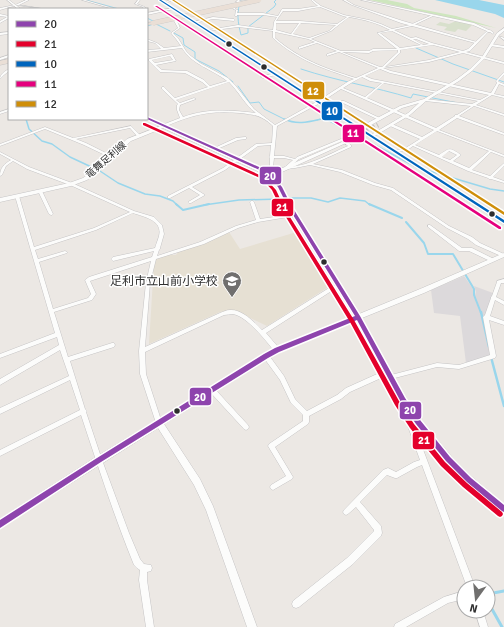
<svg xmlns="http://www.w3.org/2000/svg" width="504" height="627" font-family="Signika,'Noto Sans JP',sans-serif">
<style>
.industrial{fill:#dcd9db}
.education{fill:#e6e0d3}
.green{fill:#cee6be}
.cemetery{fill:#d8e0cc}
.water{fill:#99d6ec}
.lines{fill:none;stroke-linecap:round;stroke-linejoin:round}
.stream-far4{stroke:#99d6ec;stroke-width:1}
.stream-far3{stroke:#99d6ec;stroke-width:1.5}
.stream-far2{stroke:#99d6ec;stroke-width:2}
.stream-far1{stroke:#99d6ec;stroke-width:2.5}
.stream{stroke:#99d6ec;stroke-width:3}
.secondary-tunnel{stroke:#c6c3c0;stroke-width:5;stroke-dasharray:5 2.5;stroke-linecap:butt}
.minor-casing{stroke:#c5c4c5;stroke-width:1}
.tertiary-casing{stroke:#c5c4c5;stroke-width:1}
.secondary-casing{stroke:#c5c4c5;stroke-width:1}
.primary-casing{stroke:#c6c5c4;stroke-width:1}
.motorway-casing{stroke:#c6c5c4;stroke-width:1}
.minor{fill:#fcfcfb;fill-rule:evenodd}
.tertiary{fill:#fcfcfb;fill-rule:evenodd}
.secondary{fill:#fcfcfb;fill-rule:evenodd}
.primary{fill:#e8e4d6;fill-rule:evenodd}
.motorway{fill:#eadfd6;fill-rule:evenodd}
.motorway-bridge-casing{stroke:#c6c5c4;stroke-width:5;stroke-linecap:butt}
.motorway-bridge{stroke:#eadfd6;stroke-width:4.5}
.bus-1-casing{stroke:#fff;stroke-width:3}
.bus-2-casing{stroke:#fff;stroke-width:3}
.bus-3-casing{stroke:#fff;stroke-width:3}
.bus-4-casing{stroke:#fff;stroke-width:3}
.bus-5-casing{stroke:#fff;stroke-width:3}
.bus-1{fill:#8e44ad;fill-rule:evenodd}
.bus-2{fill:#e4002b;fill-rule:evenodd}
.bus-3{fill:#0065bd;fill-rule:evenodd}
.bus-4{fill:#e5007d;fill-rule:evenodd}
.bus-5{fill:#cf8e09;fill-rule:evenodd}
.bus-dot{fill:#2e2e2e;stroke:#fff;stroke-width:1.5}
.labels{text-anchor:middle;dominant-baseline:central;stroke-width:3;stroke-linejoin:round;paint-order:stroke}
.far-street-label{font-size:10px;fill:#2e2e2e;stroke:#fff}
.poi-label{font-size:12px;fill:#2e2e2e;stroke:#fff;text-anchor:end}
.line-badge{stroke:#fff;stroke-width:1.5}
.badge-label{font-size:11px;text-anchor:middle;font-weight:bold;fill:#fff}
</style>
<rect width="100%" height="100%" fill="#ece8e4"/>
<polygon class="industrial" points="464,276 473,289 473,295 475,295 476,292 474,286 493,293 484,318 491,355 466,363 460,316 434,313 431,290"/>
<polygon class="education" points="300,231 333,284 267,326 236,311 220,312 149,344 154,263 156,259 166,255 176,255 178,252 203,244 229,232 240,249"/>
<polygon class="green" points="370,0 387,0 407,4 414,8 456,16 496,28"/>
<polygon class="cemetery" points="456,21 473,24 466,31 458,29 455,32 444,30 447,27 436,25 440,22 449,24"/>
<polygon class="water" points="435,0 479,0 504,5 504,18 495,14"/>
<g class="lines">
<g class="stream-far4">
<polyline points="86,0 119,9"/>
<path d="M241,0C236,12 238,23 241,35L248,33V27L274,7L276,4L274,2L276,0"/>
<polyline points="147,18 155,22"/>
<polyline points="156,24 170,31"/>
<polyline points="147,26 154,24"/>
<polyline points="174,33 183,38 184,45 195,52 195,59 219,71 233,82"/>
<polyline points="416,48 453,64 504,82"/>
<path d="M301,69C337,81 375,87 411,98L413,94L458,103"/>
<polyline points="238,86 250,103 259,102 264,109 286,120"/>
<polyline points="317,120 324,118 327,120"/>
</g>
<g class="stream-far3">
<polyline points="26,119 29,129 42,141 52,144 70,157 100,171 118,183 145,194 160,196 173,201 177,205"/>
<path d="M284,119C297,125 308,122 321,119"/>
<polyline points="326,119 420,169"/>
<polyline points="426,170 490,189 504,191"/>
<polyline points="289,198 311,198 328,202 340,198 365,201 370,205"/>
<polyline points="204,205 239,200 280,199"/>
</g>
<g class="stream-far2">
<polyline points="176,204 183,210 209,204"/>
<polyline points="369,204 402,218"/>
<polyline points="406,222 424,243 428,254 453,254 474,289 474,295 481,313"/>
</g>
<g class="stream-far1">
<polyline points="481,312 489,347"/>
<polyline points="491,357 504,406"/>
</g>
<g class="stream">
<polyline points="488,594 504,591"/>
<polyline points="488,602 502,627"/>
</g>
<polyline class="secondary-tunnel" points="344,143 378,125"/>
<defs>
<g id="minor">
<polygon points="26,0 29,0 19,5 44,9 17,5 0,10 0,8 15,5"/>
<polygon points="82,0 85,0 116,9 113,9"/>
<polygon points="138,0 140,0 137,4 145,7 145,9 143,9 143,7 135,4"/>
<polygon points="170,0 173,0 165,3 163,3"/>
<path d="M238,0H240L239,1L248,0L239,2L235,9L238,10L237,13H263L278,16L282,9H298L318,6L311,0H313L321,6L344,15L369,20L381,24L392,29L410,25L432,15L433,16L412,26L394,30L411,38L416,37L432,43L463,51L468,49L486,32L490,30L494,33L493,34L490,32H488L470,51L466,52L504,62V64L463,53L429,62L383,68L391,71L491,93L497,83L496,81L504,72V75L498,81L499,82L504,84V86L499,84L494,94L504,96V98L492,95L476,105L504,114V116L474,106L459,116L504,133V135L457,118L439,130L504,155V157L491,152L472,170L490,176L504,163V166L493,177L504,181V183L491,179H489L488,178L468,171L413,146L406,151L394,152V150L404,149L420,139L390,126V124H392L422,137L434,130L341,89L320,103L277,126L274,156H284L295,159L297,157L341,139H343L351,145V147L313,164L342,170L375,183L393,188L449,226L472,237L480,243L504,254V256H501L476,245L468,239L447,228L391,190L373,185L340,172L310,165L295,168L285,169V167L293,160L284,158H274L273,167L270,168V158L269,157L270,156L271,145L258,146L225,170L192,187L205,195L191,203H189L188,202L200,195L189,188L170,198H168V196L223,168L256,144L272,143L273,126C261,115 255,115 240,113C210,110 191,115 164,127H162V125L180,118L177,110V105L178,104L162,89V87H164L175,98L208,87L202,82L185,73L160,72L149,61V59L172,54L176,61L156,65L162,70L187,71L204,80L210,86L227,81C212,69 192,65 182,48L147,52V50L161,49L155,43L147,41V39L157,43L164,48L181,46L176,39L171,33L178,28L173,19L178,18L175,19L178,23L180,28L173,33L178,38L186,51L191,56L200,63L228,78L235,85L254,109L275,125L318,101L349,81L354,79C322,68 299,61 273,38V31L238,27L207,31L208,30L238,25L273,30L274,22L277,17L263,15H237V16H235L236,10L233,9L237,2H236ZM320,7L343,16L347,17L337,24L300,21H276L283,11H298ZM349,17C365,20 375,22 390,30L377,33L397,49H373L369,51H341L311,39L331,31ZM276,23H299L291,34L276,30ZM301,23L336,25L329,31L309,38L293,34ZM392,31L421,45L400,48L380,33ZM275,32L308,39L315,42L299,47V49L317,43L337,51L327,54V56L339,52L378,68L356,78C324,68 301,60 275,38ZM413,39H416L429,44L423,45ZM433,45L460,52L429,60L385,67L400,53V50ZM398,50V52L382,67H380L342,52L369,53L373,51ZM170,56L173,60L155,63L152,60ZM380,69L390,73L489,95L480,100L372,79L365,76ZM362,77L370,81L382,83L365,97L343,88L351,83ZM229,82C239,92 245,105 256,113C231,110 207,108 183,117L179,110L180,105L196,99L194,98L180,103L176,100ZM384,83L478,101L472,104L424,99V100L425,101L471,106L457,115H455V116L436,128L367,98ZM437,131L489,151L469,168L453,161L461,155C449,147 450,148 439,155L415,145ZM342,141L348,146C329,154 311,165 290,167L299,159ZM449,151L457,155L450,160L442,157Z"/>
<polygon points="173,8 174,9 147,15 147,13"/>
<polygon points="0,14 9,16 9,18 0,23 0,21 7,17 0,16"/>
<polygon points="213,17 234,19 235,20 234,21 213,19 194,23 193,22"/>
<polygon points="9,32 9,34 0,35 0,33"/>
<polygon points="500,37 502,37 504,38 504,40"/>
<polygon points="9,55 9,57 0,60 0,58"/>
<path d="M9,69V71L4,75L0,79C0,74 5,71 9,69Z"/>
<polygon points="342,101 344,101 382,119 379,120 343,103 332,111 330,111 330,109"/>
<polygon points="131,126 139,134 139,136 137,136 130,128 76,139 86,143 112,156 112,158 111,158 84,145 45,129 0,146 0,144 45,127 73,138"/>
<polygon points="245,137 246,137 246,139 238,140 215,150 212,149 236,138"/>
<path d="M0,152L29,167L72,183L134,211L154,217L162,225L164,234L160,248V249L159,250L157,256L200,242L236,226L256,220L250,202L251,201H253L254,202L260,219L295,214L296,215L294,216L258,222L238,228L204,244L156,259L150,283L145,347L220,313C223,312 226,310 230,310C242,309 254,322 262,330L329,288L339,284L341,286V287L333,290L266,333L279,348L280,350L279,352H275C266,341 248,317 233,314C230,314 227,315 224,315L145,352L146,374L162,423L161,425L159,426L157,425L156,423L140,374L139,351L146,283L151,261L90,281L96,294L92,300L54,312L68,357L112,343H114L115,345L114,347L70,361L85,409L87,411L86,412L102,460L129,533L140,559L144,564L151,565L152,568L151,571L147,572V580L154,627H146L139,580L140,570L137,568L134,565C114,516 98,466 81,415L0,456V450L80,410L70,380L0,414V408L69,376L60,350L0,385V379L59,345L57,337L0,358V354L55,333L15,196L17,195L19,196L34,247L94,228L130,212L70,185L27,169L13,161L6,166L2,175L0,176C0,168 4,164 11,160L0,154ZM133,213C144,217 163,220 159,236C158,240 156,244 155,248L113,257L111,259L113,261L154,251L152,257L89,277L85,280L91,294L88,298L53,309L39,262L67,253V252L65,251L38,259L35,250L96,230Z"/>
<polygon points="39,190 40,190 42,191 53,214 52,215 51,215 49,214 38,191"/>
<polygon points="428,225 430,225 462,248 472,248 494,259 494,261 490,261 469,251 459,251 428,227"/>
<polygon points="504,279 504,283 501,283 496,297 504,301 504,305 495,300 490,316 504,321 504,325 489,320 496,356 495,358 459,369 437,367 391,379 389,379 388,377 389,375 391,375 437,363 459,365 490,355 483,317 485,315 491,298 491,297 492,296 497,282 497,281"/>
<polygon points="264,354 268,354 284,376 295,399 307,411 337,395 346,388 386,370 390,370 391,372 390,374 350,392 341,399 309,416 309,422 308,424 275,447 293,477 292,479 273,490 271,489 270,487 271,485 286,476 268,446 269,444 303,421 303,415 291,403 280,380 264,358 263,356"/>
<polygon points="212,387 214,388 248,425 249,427 248,429 246,430 244,429 210,392 209,390 210,388"/>
<polygon points="403,397 405,398 407,407 475,587 467,587 422,465 417,467 397,478 395,478 387,475 360,502 381,526 382,533 381,536 353,564 299,607 296,608 293,607 292,604 293,601 347,558 374,531 374,530 356,507 348,514 346,515 344,514 343,512 344,510 383,470 388,468 396,472 414,462 420,460 401,407 400,400 401,398"/>
<polygon points="464,591 464,599 448,603 406,627 394,627 395,624 444,597"/>
<polygon points="475,611 483,611 488,627 480,627"/>
</g>
<g id="tertiary">
<polygon points="7,0 9,0 21,9 18,9"/>
<polygon points="343,0 346,0 354,5 403,21 477,42 475,43 401,23 352,5"/>
<polygon points="361,0 365,0 474,23 491,31 489,32 473,25"/>
<polygon points="491,44 504,46 504,48 490,46"/>
<polygon points="275,73 277,74 276,75 263,78 261,77"/>
<polygon points="9,109 9,111 0,114 0,112"/>
<polygon points="147,117 164,125 165,126 162,127 146,119 147,119"/>
<path d="M269,174H273L283,187L291,205L359,314L420,289L504,253V257L424,293L362,318L405,398L421,420L451,456L472,477L504,504V513L501,512C482,496 463,481 446,463C407,421 383,370 357,320L279,352L164,424L200,479L213,506L257,627H247L206,510L194,485L158,428L0,528V519L96,457L275,348L354,316L287,205L279,187L269,176Z"/>
</g>
<g id="secondary">
<polygon points="504,28 504,31 499,35 484,59 472,71 459,81 426,101 410,115 373,137 369,136 408,113 419,103 402,108 362,130 358,130 358,128 400,106 424,99 457,79 470,69 482,57 497,33"/>
<polygon points="163,125 271,173 342,142 346,143 271,177 163,128 131,141 98,172 87,180 71,186 0,202 0,198 69,183 83,178 94,170 127,139"/>
</g>
<polygon id="primary" points="158,0 162,0 504,219 504,224"/>
<g id="motorway">
<polygon points="155,22 155,24 147,25 147,23"/>
<polygon points="9,59 9,63 0,65 0,61"/>
</g>
</defs>
<use href="#minor" class="minor-casing"/>
<use href="#tertiary" class="tertiary-casing"/>
<use href="#secondary" class="secondary-casing"/>
<use href="#primary" class="primary-casing"/>
<use href="#motorway" class="motorway-casing"/>
<use href="#minor" class="minor"/>
<use href="#tertiary" class="tertiary"/>
<use href="#secondary" class="secondary"/>
<use href="#primary" class="primary"/>
<use href="#motorway" class="motorway"/>
<defs>
<polyline id="motorway-bridge" points="153,23 259,0"/>
</defs>
<use href="#motorway-bridge" class="motorway-bridge-casing"/>
<use href="#motorway-bridge" class="motorway-bridge"/>
<defs>
<polygon id="bus-1" points="147,117 268,171 282,187 291,205 360,316 405,398 420,420 450,457 471,478 504,505 504,512 502,511 467,482 446,461 416,424 401,402 357,320 279,352 268,358 101,462 0,528 0,520 97,458 264,354 275,348 355,316 287,205 278,187 266,173 147,119"/>
<polygon id="bus-2" points="143,123 145,123 264,177 276,190 285,209 354,320 399,401 414,424 445,462 467,483 502,512 503,514 502,516 500,517 498,516 463,487 441,466 410,428 395,405 350,322 281,209 272,190 262,179 143,125"/>
<polygon id="bus-3" points="159,0 161,0 504,220 504,223"/>
<polygon id="bus-4" points="155,6 157,6 501,227 501,229 499,229"/>
<polygon id="bus-5" points="172,0 174,0 504,212 504,215"/>
</defs>
<use href="#bus-1" class="bus-1-casing"/>
<use href="#bus-2" class="bus-2-casing"/>
<use href="#bus-3" class="bus-3-casing"/>
<use href="#bus-4" class="bus-4-casing"/>
<use href="#bus-5" class="bus-5-casing"/>
<use href="#bus-1" class="bus-1"/>
<use href="#bus-2" class="bus-2"/>
<use href="#bus-3" class="bus-3"/>
<use href="#bus-4" class="bus-4"/>
<use href="#bus-5" class="bus-5"/>
</g>
<defs>
<symbol id="school-pin" viewBox="-11 -11 22 30"><path d="M0 17L-7.5 6A9.5 9.5 0 1 1 7.5 6Z" fill="#706f6e" stroke="#fff"/><path d="M0-5L7-2L0 1L-7-2ZM-4 1L0 2.5L4 1V4Q0 6-4 4Z" fill="#fff"/></symbol>
</defs>
<g fill-rule="evenodd">
<use href="#school-pin" x="221" y="270" width="22" height="30"/>
</g>
<g class="bus-dot">
<circle cx="229" cy="44" r="3.5"/>
<circle cx="264" cy="67" r="3.5"/>
<circle cx="492" cy="214" r="3.5"/>
<circle cx="324" cy="262" r="3.5"/>
<circle cx="177" cy="411" r="3.5"/>
</g>
<g class="labels">
<g class="far-street-label">
<text transform="translate(106 160) rotate(-41)">竜舞足利線</text>
</g>
<g class="poi-label">
<text x="218" y="281">足利市立山前小学校</text>
</g>
</g>
<g class="line-badge">
<rect x="302" y="81" width="23" height="19" rx="4" fill="#cf8e09"/>
<rect x="321" y="101" width="22" height="20" rx="4" fill="#0065bd"/>
<rect x="342" y="124" width="23" height="19" rx="4" fill="#e5007d"/>
<rect x="259" y="166" width="23" height="19" rx="4" fill="#8e44ad"/>
<rect x="271" y="198" width="23" height="19" rx="4" fill="#e4002b"/>
<rect x="189" y="387" width="23" height="19" rx="4" fill="#8e44ad"/>
<rect x="399" y="401" width="23" height="19" rx="4" fill="#8e44ad"/>
<rect x="412" y="431" width="23" height="19" rx="4" fill="#e4002b"/>
</g>
<g class="badge-label">
<text x="313" y="95">12</text>
<text x="332" y="115">10</text>
<text x="353" y="137">11</text>
<text x="270" y="180">20</text>
<text x="282" y="211">21</text>
<text x="200" y="401">20</text>
<text x="410" y="414">20</text>
<text x="424" y="444">21</text>
</g>
<rect x="8" y="8" width="140" height="112" fill="#ffffff" stroke="#ababab"/>
<rect x="16" y="21" width="20" height="6" fill="#8e44ad" stroke="#ababab"/>
<text x="44" y="28" font-size="12" fill="#2e2e2e">20</text>
<rect x="16" y="41" width="20" height="6" fill="#e4002b" stroke="#ababab"/>
<text x="44" y="48" font-size="12" fill="#2e2e2e">21</text>
<rect x="16" y="61" width="20" height="6" fill="#0065bd" stroke="#ababab"/>
<text x="44" y="68" font-size="12" fill="#2e2e2e">10</text>
<rect x="16" y="81" width="20" height="6" fill="#e5007d" stroke="#ababab"/>
<text x="44" y="88" font-size="12" fill="#2e2e2e">11</text>
<rect x="16" y="101" width="20" height="6" fill="#cf8e09" stroke="#ababab"/>
<text x="44" y="108" font-size="12" fill="#2e2e2e">12</text>
<g transform="translate(476 599) rotate(195)"><circle r="19" fill="#ffffff" stroke="#ababab"/>
<path d="M0-3L7 15L0 10L-7 15Z" fill="#706f6e"/>
<text y="-6" font-size="11" font-weight="bold" text-anchor="middle" fill="#2e2e2e">N</text>
</g>
</svg>
